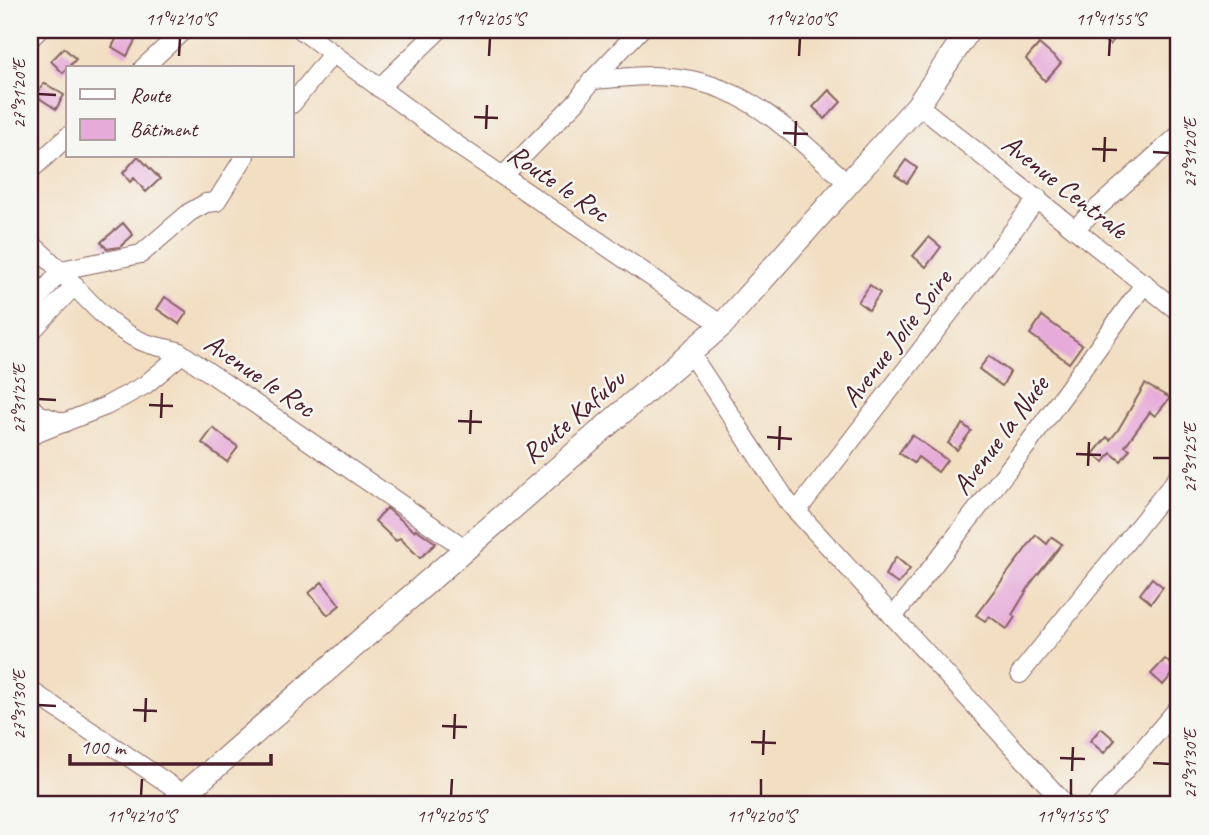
<svg xmlns="http://www.w3.org/2000/svg" width="1209" height="835" font-family="Caveat,sans-serif">
<style>
.building{fill:#e6abd9}
.lines{fill:none;stroke-linecap:round;stroke-linejoin:round}
.minor-casing{stroke:#856260;stroke-width:20}
.major-casing{stroke:#856260;stroke-width:25}
.minor{stroke:#fff;stroke-width:18}
.major{stroke:#fff;stroke-width:23}
.ticks{fill:none;stroke:#4a1f2b;stroke-width:2.5}
.labels{text-anchor:middle;dominant-baseline:central;stroke-width:5;stroke-linejoin:round;paint-order:stroke}
.street-label{font-size:28px;fill:#4a1f2b;stroke:#f6f6f2}
.neatline{fill:none;stroke:#4a1f2b;stroke-width:2.5}
.ticks-label{font-size:18px;text-anchor:middle;fill:#4a1f2b}
</style>
<rect width="100%" height="100%" fill="#f6f6f2"/>
<filter id="ink" filterUnits="userSpaceOnUse"><feTurbulence type="fractalNoise" baseFrequency=".0143" numOctaves="2"/><feDisplacementMap in="SourceGraphic" scale="14" xChannelSelector="R" yChannelSelector="G"/><feConvolveMatrix kernelMatrix="1 2 1 2 8 2 1 2 1" color-interpolation-filters="sRGB"/></filter>
<filter id="wash" filterUnits="userSpaceOnUse"><feTurbulence type="fractalNoise" baseFrequency=".00686" numOctaves="4" result="noise"/><feDisplacementMap in="SourceGraphic" scale="28" xChannelSelector="R" yChannelSelector="G"/><feGaussianBlur stdDeviation="1.57" result="paint"/><feColorMatrix in="noise" values="0 0 0 0 0 0 0 0 0 0 0 0 0 0 0 0 0 1.4 0 .05"/><feComposite in="paint" operator="in"/></filter>
<g filter="url(#wash)">
<rect width="100%" height="100%" fill="#f2dec1"/>
<g id="blocks">
<g class="building">
<polygon points="121,30 138,35 127,56 112,47"/>
<polygon points="1088,30 1121,30 1110,45"/>
<polygon points="1039,44 1061,63 1045,81 1026,59"/>
<polygon points="64,48 76,59 63,73 51,61"/>
<polygon points="44,83 64,95 56,109 36,96"/>
<polygon points="829,90 841,102 825,119 813,107"/>
<polygon points="138,156 160,179 146,192 134,178 130,182 123,173"/>
<polygon points="906,160 917,168 907,183 895,175"/>
<polygon points="123,223 133,235 120,247 107,249 101,242"/>
<polygon points="929,237 941,247 926,267 913,256"/>
<polygon points="870,285 880,293 869,310 858,302"/>
<polygon points="165,297 187,312 179,324 157,309"/>
<polygon points="1042,316 1082,345 1069,363 1030,334"/>
<polygon points="989,356 1010,372 1002,386 979,369"/>
<polygon points="1145,384 1170,398 1155,416 1150,412 1125,446 1130,449 1121,461 1111,453 1104,462 1093,454 1107,437 1110,440 1118,430"/>
<polygon points="963,424 971,431 957,450 948,443"/>
<polygon points="213,428 238,447 227,462 202,443"/>
<polygon points="912,435 947,460 938,472 918,457 914,463 899,453"/>
<polygon points="387,508 414,531 416,529 436,543 420,558 400,538 396,541 375,521"/>
<polygon points="1036,535 1047,544 1052,537 1062,544 1032,582 1012,615 1015,617 1007,629 989,616 985,621 976,615"/>
<polygon points="896,557 910,569 898,584 885,575"/>
<polygon points="1152,578 1163,587 1151,603 1140,594"/>
<polygon points="322,582 340,605 328,615 309,593"/>
<polygon points="1165,659 1177,669 1163,685 1151,674"/>
<polygon points="1101,728 1115,740 1104,753 1090,741"/>
</g>
</g>
</g>
<g filter="url(#ink)">
<use href="#blocks" fill-opacity="0" stroke="#856260" stroke-width="2"/>
<g class="lines">
<defs>
<g id="minor">
<polyline points="301,30 460,147 722,325"/>
<polyline points="30,39 39,30"/>
<polyline points="143,68 184,30"/>
<polyline points="592,80 640,30"/>
<polyline points="379,88 439,30"/>
<polyline points="292,104 333,53"/>
<polyline points="918,105 1179,312"/>
<polyline points="30,171 68,136"/>
<path d="M503,176L577,101L592,80C612,79 632,76 651,76C741,76 786,129 848,183"/>
<polyline points="1075,228 1179,135"/>
<path d="M30,243C67,271 99,323 141,341C152,346 166,348 178,351L466,549"/>
<polyline points="30,309 61,270 141,254 190,212 206,203 216,202 245,156"/>
<polyline points="30,333 75,285"/>
<polyline points="690,353 787,501 1066,805"/>
<polyline points="30,406 38,414 64,423"/>
<polyline points="30,436 106,406 145,385 182,354"/>
<polyline points="797,511 1038,198"/>
<polyline points="893,617 1028,444 1145,283"/>
<polyline points="1020,674 1179,476"/>
<polyline points="30,690 185,795"/>
<polyline points="1095,805 1179,707"/>
</g>
<polyline id="major" points="172,805 722,325 918,105 969,30"/>
</defs>
<use href="#minor" class="minor-casing"/>
<use href="#major" class="major-casing"/>
<use href="#minor" class="minor"/>
<use href="#major" class="major"/>
</g>
</g>
<path class="ticks" d="M179,56L180,38M489,56L490,38M799,56L800,38M1109,56L1110,38M38,94L56,95M474,117L498,118M486,129L487,105M783,133L808,134M795,146L796,121M1092,149L1117,150M1153,152L1170,153M1104,162L1105,137M38,399L56,400M149,405L173,406M161,418L162,393M458,421L482,422M470,434L471,410M767,437L792,439M779,450L780,426M1076,454L1101,455M1153,458H1170M1088,466L1089,442M38,705L56,706M133,710L157,711M145,722L146,698M442,726L467,727M454,739L455,714M751,742L776,743M763,755L764,730M1060,758L1085,759M1153,763L1170,764M1072,771L1073,747M141,796L142,779M451,796L452,779M761,796V779M1071,796V779"/>
<g class="labels">
<g class="street-label">
<text transform="translate(559 183) rotate(34)">Route le Roc</text>
<text transform="translate(1065 186) rotate(38)">Avenue Centrale</text>
<text transform="translate(896 338) rotate(-53)">Avenue Jolie Soire</text>
<text transform="translate(260 375) rotate(34)">Avenue le Roc</text>
<text transform="translate(573 416) rotate(-41)">Route Kafubu</text>
<text transform="translate(1000 435) rotate(-53)">Avenue la Nuée</text>
</g>
</g>
<rect width="1209" height="835" fill="none" stroke="#f6f6f2" stroke-width="77"/>
<rect x="66" y="66" width="228" height="91" fill="#f6f6f2" stroke="#b1a0a2" stroke-width="2"/>
<rect x="80" y="89" width="35" height="10" fill="#ffffff" stroke="#b1a0a2" stroke-width="2"/>
<text x="130" y="102" font-size="21" fill="#4a1f2b">Route</text>
<rect x="80" y="119" width="35" height="21" fill="#e6abd9" stroke="#b1a0a2" stroke-width="2"/>
<text x="130" y="136" font-size="21" fill="#4a1f2b">Bâtiment</text>
<path d="M70 754v10h201v-10" fill="none" stroke="#4a1f2b" stroke-width="3.5"/>
<text x="80" y="754" font-size="21" fill="#4a1f2b" stroke="#f6f6f2" stroke-width="5" paint-order="stroke">100 m</text>
<rect x="38" y="38" width="1132" height="758" class="neatline"/>
<g class="ticks-label">
<text x="180" y="25">11°42'10"S</text>
<text x="490" y="25">11°42'05"S</text>
<text x="800" y="25">11°42'00"S</text>
<text x="1110" y="25">11°41'55"S</text>
<text transform="translate(19 94) rotate(-90)" y="6">27°31'20"E</text>
<text transform="translate(1190 153) rotate(-90)" y="6">27°31'20"E</text>
<text transform="translate(19 399) rotate(-90)" y="6">27°31'25"E</text>
<text transform="translate(1190 458) rotate(-90)" y="6">27°31'25"E</text>
<text transform="translate(19 705) rotate(-90)" y="6">27°31'30"E</text>
<text transform="translate(1190 764) rotate(-90)" y="6">27°31'30"E</text>
<text x="141" y="822">11°42'10"S</text>
<text x="451" y="822">11°42'05"S</text>
<text x="761" y="822">11°42'00"S</text>
<text x="1071" y="822">11°41'55"S</text>
</g>
</svg>
